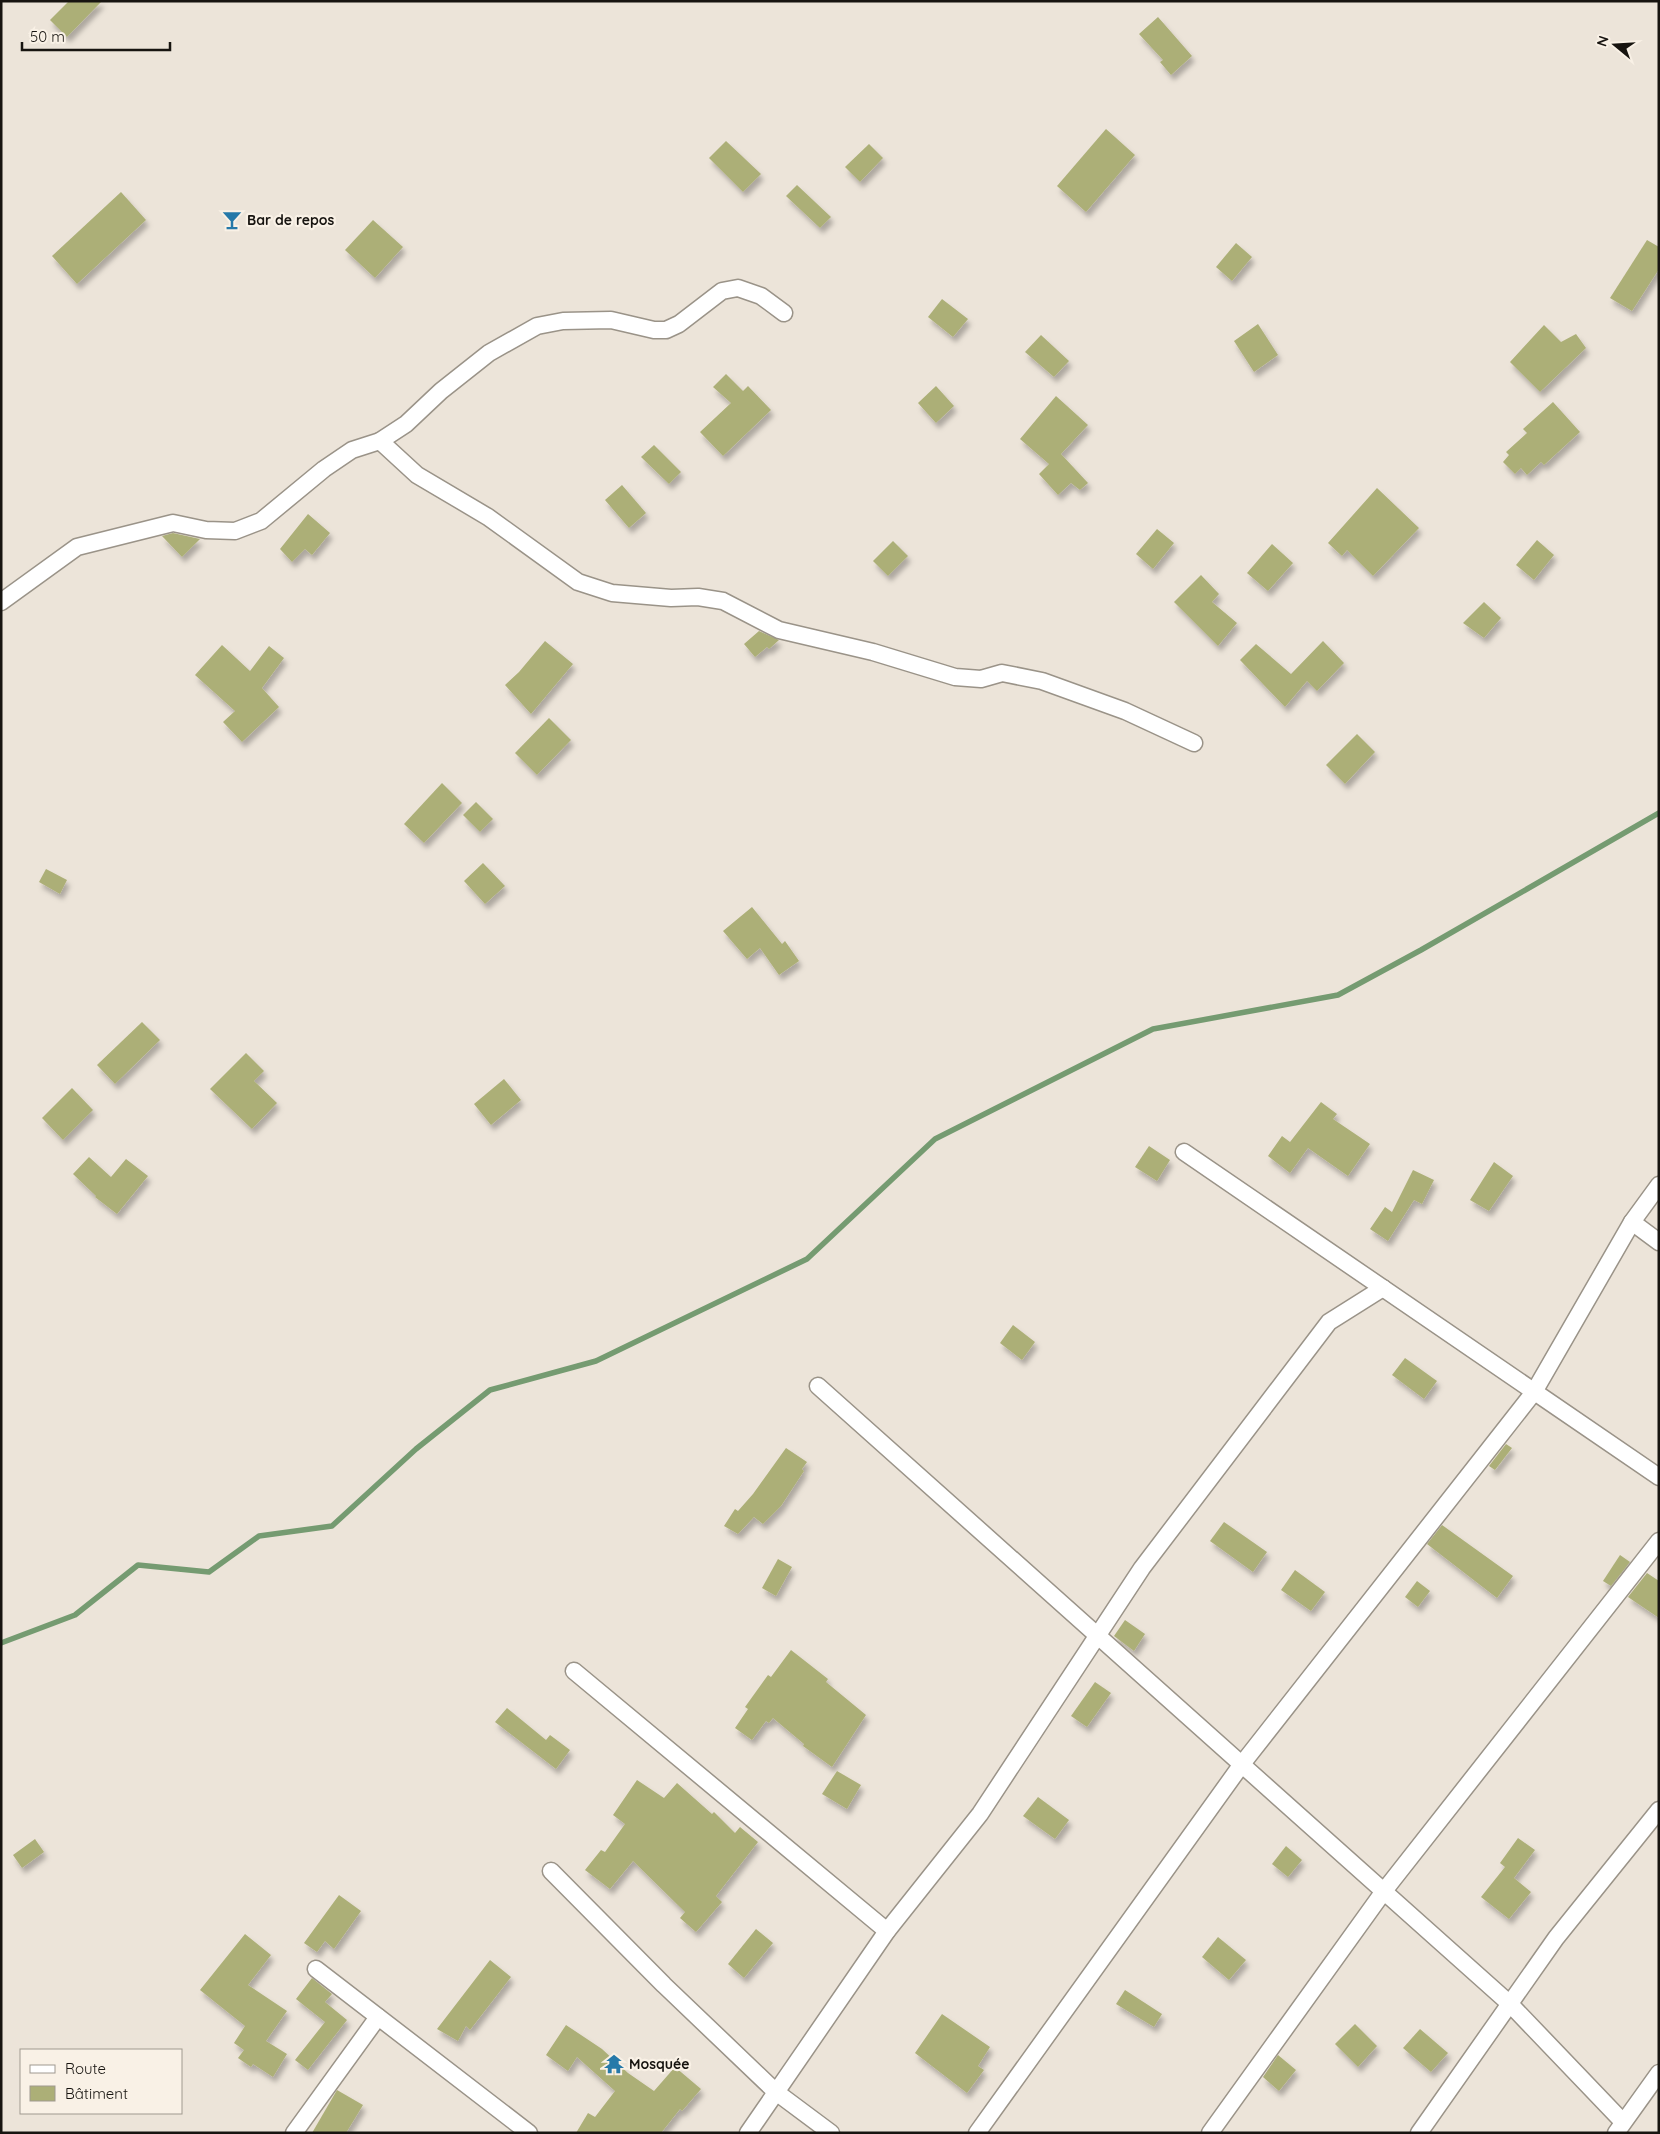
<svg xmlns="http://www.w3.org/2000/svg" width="1660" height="2134" font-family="Quicksand,sans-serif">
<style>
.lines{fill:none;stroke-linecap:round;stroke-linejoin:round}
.stream{stroke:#759b71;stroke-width:5.5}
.building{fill:#acaf77;filter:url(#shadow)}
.street-casing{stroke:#9a9388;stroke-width:19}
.street{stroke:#fff;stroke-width:16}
.labels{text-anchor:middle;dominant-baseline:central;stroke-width:4.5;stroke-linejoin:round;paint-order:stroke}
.poi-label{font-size:14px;font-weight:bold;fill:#171410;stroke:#f9f1e6;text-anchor:start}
</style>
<defs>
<filter id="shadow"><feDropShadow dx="3" dy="5.5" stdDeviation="2.5" flood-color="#0004"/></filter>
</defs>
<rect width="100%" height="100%" fill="#ece4d9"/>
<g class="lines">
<polyline class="stream" points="1,1643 75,1615 138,1565 209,1572 259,1536 332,1526 416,1449 490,1390 596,1361 807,1259 935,1139 1153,1029 1338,995 1421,950 1659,813"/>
</g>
<g class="building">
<polygon points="69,1 102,1 67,37 50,20"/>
<polygon points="1158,17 1192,56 1171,75 1160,62 1163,60 1139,34"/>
<polygon points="1106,129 1135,155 1086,212 1057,186"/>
<polygon points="726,141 761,174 743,192 709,158"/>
<polygon points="869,144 883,158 860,182 845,167"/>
<polygon points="797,185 831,217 820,228 786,196"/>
<polygon points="121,192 146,220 77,284 52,256"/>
<polygon points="373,220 403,247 375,278 345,250"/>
<polygon points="1647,240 1659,247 1659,269 1632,311 1610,298"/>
<polygon points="1236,243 1252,257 1232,281 1216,267"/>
<polygon points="942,299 968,319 953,337 928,317"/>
<polygon points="1258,324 1278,355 1254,372 1234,341"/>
<polygon points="1544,325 1561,342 1576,334 1586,348 1540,392 1510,362"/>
<polygon points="1041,335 1069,361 1054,377 1025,352"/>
<polygon points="726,374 743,391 748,386 771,410 723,456 700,432 731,403 713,387"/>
<polygon points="936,386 954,406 936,423 918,403"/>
<polygon points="1056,396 1088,425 1061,454 1088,483 1080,490 1071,483 1058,495 1039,474 1049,464 1020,439"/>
<polygon points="1553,402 1580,432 1544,465 1541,462 1527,475 1521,468 1515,474 1503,462 1509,455 1506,452 1527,433 1523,429"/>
<polygon points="654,445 681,472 669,484 641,457"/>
<polygon points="622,485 646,513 629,528 605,500"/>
<polygon points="1377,488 1419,528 1373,576 1347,550 1342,556 1328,543"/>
<polygon points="308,514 330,533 312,555 305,549 292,562 280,549"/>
<polygon points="1157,529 1174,543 1153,569 1136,554"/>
<polygon points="173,533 200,539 182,557 162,536"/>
<polygon points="1537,540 1554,555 1534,580 1516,565"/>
<polygon points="893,541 908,556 888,576 873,561"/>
<polygon points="1272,544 1293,563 1268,591 1247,573"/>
<polygon points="1201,575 1219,594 1212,602 1237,623 1218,646 1174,602"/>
<polygon points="1484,602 1501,618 1484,638 1463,623"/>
<polygon points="759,631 779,640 769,649 767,647 755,657 744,644"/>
<polygon points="545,641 573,664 531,714 505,685 519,672"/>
<polygon points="1323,641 1344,663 1317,691 1307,681 1285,707 1240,660 1256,644 1291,674"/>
<polygon points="222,645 250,671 269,646 284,658 262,688 279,707 242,742 223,722 235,711 195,675"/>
<polygon points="549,718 571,740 537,775 515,753"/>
<polygon points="1357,734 1375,752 1345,784 1326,765"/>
<polygon points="442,783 462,803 424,843 404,824"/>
<polygon points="476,802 493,819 480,832 463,815"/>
<polygon points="483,863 505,886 485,904 464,881"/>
<polygon points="46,869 67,880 60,894 39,882"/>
<polygon points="752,907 782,944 785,941 799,961 779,975 760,948 747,959 723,931"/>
<polygon points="142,1022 160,1040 115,1084 97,1065"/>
<polygon points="246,1053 264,1071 254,1081 277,1103 252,1129 210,1089"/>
<polygon points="504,1079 521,1100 491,1125 474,1104"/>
<polygon points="72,1088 93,1110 63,1140 42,1118"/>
<polygon points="1321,1102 1337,1114 1333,1119 1370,1144 1348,1176 1308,1148 1290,1173 1268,1156 1282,1136 1290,1142"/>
<polygon points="1149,1146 1170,1160 1157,1181 1135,1167"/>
<polygon points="89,1157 111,1177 126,1159 148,1176 117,1214 95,1197 96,1196 73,1174"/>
<polygon points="1494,1162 1513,1176 1489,1211 1470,1200"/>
<polygon points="1413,1170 1434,1180 1422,1204 1414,1200 1388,1241 1370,1229 1385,1207 1392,1212"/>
<polygon points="1013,1325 1035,1342 1022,1360 1000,1343"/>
<polygon points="1405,1358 1437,1381 1424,1399 1392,1375"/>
<polygon points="1506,1444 1512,1448 1495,1470 1489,1466"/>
<polygon points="786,1448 807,1462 802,1469 804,1471 781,1506 763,1524 754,1517 738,1534 724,1526 735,1509 738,1511 753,1494"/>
<polygon points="1224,1522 1267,1552 1253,1572 1210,1541"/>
<polygon points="1442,1525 1513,1576 1497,1598 1427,1544"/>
<polygon points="1620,1555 1630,1562 1611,1586 1603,1581"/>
<polygon points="778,1559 792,1567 776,1596 762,1588"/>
<polygon points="1295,1570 1325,1592 1311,1611 1281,1590"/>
<polygon points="1647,1573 1659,1581 1659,1618 1628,1597"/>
<polygon points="1417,1581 1430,1591 1418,1607 1405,1597"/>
<polygon points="1125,1620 1145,1634 1134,1651 1114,1636"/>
<polygon points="791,1650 828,1679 826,1682 866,1715 832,1767 803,1746 804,1744 773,1718 769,1723 766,1721 752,1740 735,1728 748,1709 745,1707 768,1675 771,1677"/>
<polygon points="1095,1682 1111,1693 1087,1727 1071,1716"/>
<polygon points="507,1708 546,1740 550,1735 570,1750 556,1769 495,1722"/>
<polygon points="837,1771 861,1785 847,1809 822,1794"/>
<polygon points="637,1780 664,1798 677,1783 712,1814 714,1812 735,1833 740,1827 758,1842 716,1896 722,1902 696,1932 680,1918 685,1912 633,1861 610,1889 585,1870 601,1850 605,1852 625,1824 613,1815"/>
<polygon points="1038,1797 1069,1820 1055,1839 1023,1816"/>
<polygon points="1518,1838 1535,1850 1514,1878 1531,1892 1509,1919 1481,1897 1505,1867 1500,1863"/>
<polygon points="35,1839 44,1852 22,1868 13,1855"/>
<polygon points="1286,1846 1302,1860 1288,1877 1272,1864"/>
<polygon points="339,1895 361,1911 334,1949 325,1941 317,1952 304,1943"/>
<polygon points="756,1929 773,1943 744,1978 728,1964"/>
<polygon points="245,1934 271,1955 248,1985 287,2011 266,2041 287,2054 273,2077 253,2064 251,2067 238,2058 244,2050 234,2043 245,2026 200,1990"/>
<polygon points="1218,1937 1246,1960 1229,1980 1202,1957"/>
<polygon points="490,1960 511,1977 470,2030 466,2026 458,2041 437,2029"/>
<polygon points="312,1978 332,1994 325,2002 347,2020 308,2070 295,2060 325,2022 296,1999"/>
<polygon points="1125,1990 1162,2014 1154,2027 1116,2004"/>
<polygon points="942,2014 990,2047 978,2066 984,2070 967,2093 915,2053"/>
<polygon points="1355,2024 1377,2046 1358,2067 1335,2044"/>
<polygon points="566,2025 602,2049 628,2073 654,2091 675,2067 701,2089 682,2111 680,2109 661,2133 576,2133 588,2113 595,2117 615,2091 577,2057 568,2071 546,2055"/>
<polygon points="1420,2029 1448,2053 1431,2072 1403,2048"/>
<polygon points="1278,2055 1296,2070 1279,2091 1263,2077"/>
<polygon points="337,2090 363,2105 346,2133 312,2133"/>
</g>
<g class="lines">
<defs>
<g id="street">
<polyline points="380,441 417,475 488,517 578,582 612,593 671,598 698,597 723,601 779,630 873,652 955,677 981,679 1002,673 1042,681 1125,711 1194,743"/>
<polyline points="1,602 77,547 173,523 206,530 235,531 261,521 324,469 352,450 380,441 406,424 441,391 489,353 537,326 563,321 611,320 654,330 666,330 679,324 722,291 738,288 761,296 784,313"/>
<polyline points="1184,1152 1659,1477"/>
<polyline points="1632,1222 1659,1242"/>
<polyline points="818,1386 1510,2004 1623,2122"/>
<polyline points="574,1671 887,1931"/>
<polyline points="551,1871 664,1985 776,2092 831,2133"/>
<polyline points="316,1969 529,2133"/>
<polyline points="294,2133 378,2017"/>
<polyline points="748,2133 887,1931 980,1814 1142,1568 1329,1322 1383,1288"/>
<polyline points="977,2133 1242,1764 1534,1392 1632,1222 1659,1185"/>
<polyline points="1210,2133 1384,1891 1659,1541"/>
<polyline points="1419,2133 1556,1938 1659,1810"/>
<polyline points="1616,2133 1659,2073"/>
</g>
</defs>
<use href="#street" class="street-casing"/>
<use href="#street" class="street"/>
</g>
<defs>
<symbol id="bar-bare" viewBox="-9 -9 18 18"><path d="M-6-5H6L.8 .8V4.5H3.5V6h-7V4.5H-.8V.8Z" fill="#2679a9" stroke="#f9f1e6" stroke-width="2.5" paint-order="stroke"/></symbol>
<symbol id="temple-bare" viewBox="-9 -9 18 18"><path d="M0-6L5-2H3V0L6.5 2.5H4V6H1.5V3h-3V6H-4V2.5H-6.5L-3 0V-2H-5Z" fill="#2679a9" stroke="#f9f1e6" stroke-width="2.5" paint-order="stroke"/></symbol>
</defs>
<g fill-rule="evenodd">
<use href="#bar-bare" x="218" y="206" width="28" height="28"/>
<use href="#temple-bare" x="600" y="2050" width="28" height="28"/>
</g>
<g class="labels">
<g class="poi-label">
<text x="247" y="220">Bar de repos</text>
<text x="629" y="2064">Mosquée</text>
</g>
</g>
<rect width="1660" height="2134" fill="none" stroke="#171410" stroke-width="5"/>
<rect x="20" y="2049" width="162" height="65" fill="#f9f1e6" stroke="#9f9990"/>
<rect x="30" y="2065" width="25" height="8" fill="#ffffff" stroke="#9f9990"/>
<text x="65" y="2074" font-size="15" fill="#171410">Route</text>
<rect x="30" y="2086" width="25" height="15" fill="#acaf77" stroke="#9f9990"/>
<text x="65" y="2099" font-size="15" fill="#171410">Bâtiment</text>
<g transform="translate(1615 45) rotate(288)" stroke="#f9f1e6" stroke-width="4" paint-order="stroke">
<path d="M0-4L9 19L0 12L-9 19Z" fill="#171410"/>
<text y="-8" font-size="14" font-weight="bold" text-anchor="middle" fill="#171410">N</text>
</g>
<path d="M22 42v8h148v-8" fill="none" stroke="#171410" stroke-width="2.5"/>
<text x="30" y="42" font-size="15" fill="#171410" stroke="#f9f1e6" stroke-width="4" paint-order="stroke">50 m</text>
</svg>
